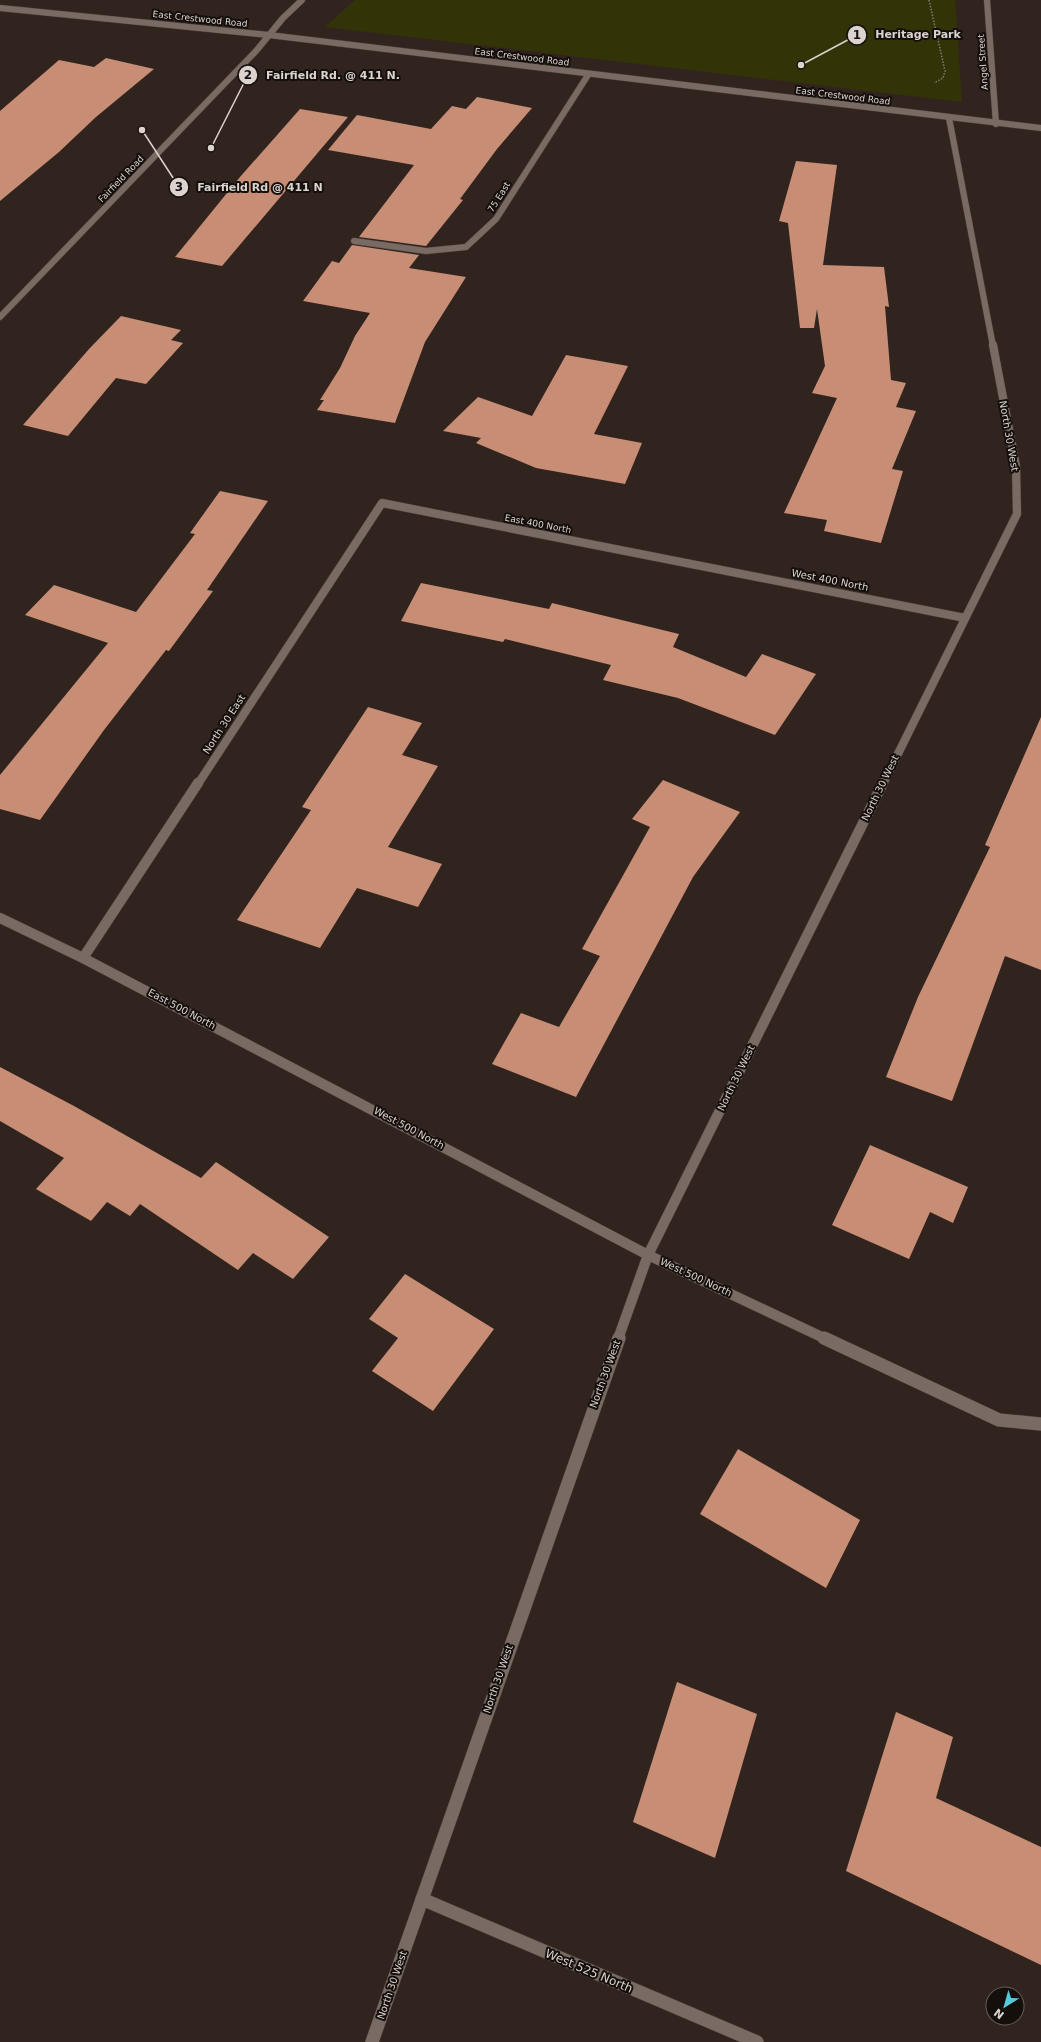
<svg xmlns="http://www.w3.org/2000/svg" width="1041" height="2042" font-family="'DejaVu Sans',sans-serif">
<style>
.green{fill:#323408}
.building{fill:#c78d75}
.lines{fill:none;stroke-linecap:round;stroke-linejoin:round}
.street-far3-casing{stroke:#4b403c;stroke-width:7}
.street-far2-casing{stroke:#4b403c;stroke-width:9}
.street-far1-casing{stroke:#4b403c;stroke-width:11}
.street-casing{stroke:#4b403c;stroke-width:14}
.secondary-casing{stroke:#4b403c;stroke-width:7}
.path{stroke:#847974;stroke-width:1.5;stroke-dasharray:1.5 1.5;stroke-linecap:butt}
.street-far3{stroke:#796a64;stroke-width:6}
.street-far2{stroke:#796a64;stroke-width:8}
.street-far1{stroke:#796a64;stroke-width:10}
.street{stroke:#796a64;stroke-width:13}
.secondary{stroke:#796a64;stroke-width:6}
.labels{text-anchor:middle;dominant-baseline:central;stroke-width:4;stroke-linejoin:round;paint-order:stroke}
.far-street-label{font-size:9px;fill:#dcd3cf;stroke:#150f0c}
.street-label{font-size:10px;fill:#dcd3cf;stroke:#150f0c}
.near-street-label{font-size:12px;fill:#dcd3cf;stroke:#150f0c}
.leader{fill:none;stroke:#dcd3cf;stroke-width:1.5}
.callout-dot{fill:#dcd3cf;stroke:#150f0c;stroke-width:1.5}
.mark-label{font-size:12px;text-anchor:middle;font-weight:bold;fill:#111}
.callout-label{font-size:11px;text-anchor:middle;font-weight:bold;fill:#dcd3cf;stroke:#150f0c;stroke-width:4;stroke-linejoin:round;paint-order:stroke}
</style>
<rect width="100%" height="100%" fill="#31241f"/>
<polygon class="green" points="355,0 955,0 962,102 325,27"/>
<g class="building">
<polygon points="106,58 154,69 96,117 59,152 0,201 0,111 59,60 94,67"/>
<polygon points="477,97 532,108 497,149 460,199 463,200 426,246 359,237 414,165 328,150 357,115 431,129 452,106 466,109"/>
<polygon points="300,109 348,117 222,266 175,257 240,177"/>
<polygon points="796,161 837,165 823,265 884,267 889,307 885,306 891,380 906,383 896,407 916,411 892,469 903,471 881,543 824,531 827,520 784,513 837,398 812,393 825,366 817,309 814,328 800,328 788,223 779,221"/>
<polygon points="352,245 419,255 409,268 466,277 425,342 395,423 317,410 324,400 320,400 340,368 355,336 370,313 303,301 332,261 339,263"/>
<polygon points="121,316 181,330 171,340 183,343 146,384 116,378 68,436 23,425 89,349"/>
<polygon points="566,355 628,366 594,434 642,443 625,484 536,468 476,443 481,438 443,431 478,397 532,416"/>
<polygon points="220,491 268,501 207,590 213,591 169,651 166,650 104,730 40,820 0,809 0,775 108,643 25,615 54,585 136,612 195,534 190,533"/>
<polygon points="421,583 549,609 552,603 679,634 673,647 746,677 762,654 816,674 775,735 678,698 603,680 611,665 505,639 503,642 401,621"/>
<polygon points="368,707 422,723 402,755 438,766 388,847 442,864 418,907 357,888 320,948 237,920 311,810 302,807"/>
<polygon points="1041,717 1041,970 1005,956 952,1101 886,1077 918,997 990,847 985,845"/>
<polygon points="663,780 740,812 693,877 576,1097 492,1064 521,1013 559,1027 600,956 582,949 650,827 632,819"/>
<polygon points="0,1067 74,1106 201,1178 216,1162 329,1237 293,1279 253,1253 238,1270 140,1204 130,1216 107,1202 91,1221 36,1189 64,1158 0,1121"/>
<polygon points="870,1145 968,1187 953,1223 930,1212 909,1259 832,1225"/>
<polygon points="405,1274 494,1329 433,1411 372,1371 398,1338 369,1319"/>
<polygon points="738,1449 860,1520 826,1588 700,1514"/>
<polygon points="677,1682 757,1714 715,1858 633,1822"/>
<polygon points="896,1712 953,1737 936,1798 1041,1847 1041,1965 846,1871"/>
</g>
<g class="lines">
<defs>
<g id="street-far3">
<polyline points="987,0 996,124"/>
<polyline points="949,118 993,346"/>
<polyline points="354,241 426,251 466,247 496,219 588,75"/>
</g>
<g id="street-far2">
<polyline points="198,784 382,503 965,618"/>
<polyline points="883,784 1017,514 1016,466 993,345"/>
</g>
<g id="street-far1">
<polyline points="0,918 83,958 648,1255 826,1339"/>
<polyline points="83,958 198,783"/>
<polyline points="618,1339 648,1255 883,783"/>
</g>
<g id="street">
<polyline points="824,1338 999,1420 1041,1424"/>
<polyline points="422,1899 757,2042"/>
<polyline points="372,2042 619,1338"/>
</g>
<g id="secondary">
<polyline points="0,8 269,35 1041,128"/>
<polyline points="0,317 256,51 283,18 302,0"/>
</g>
</defs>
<use href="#street-far3" class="street-far3-casing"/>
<use href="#street-far2" class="street-far2-casing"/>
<use href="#street-far1" class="street-far1-casing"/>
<use href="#street" class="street-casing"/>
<use href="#secondary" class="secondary-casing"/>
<polyline class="path" points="929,0 945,71 943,78 934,83"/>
<use href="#street-far3" class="street-far3"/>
<use href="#street-far2" class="street-far2"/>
<use href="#street-far1" class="street-far1"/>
<use href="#street" class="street"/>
<use href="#secondary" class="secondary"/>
</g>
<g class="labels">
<g class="far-street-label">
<text transform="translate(200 19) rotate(6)">East Crestwood Road</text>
<text transform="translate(522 57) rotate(7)">East Crestwood Road</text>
<text transform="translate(983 62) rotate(-94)">Angel Street</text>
<text transform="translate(843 96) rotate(7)">East Crestwood Road</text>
<text transform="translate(121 179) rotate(-46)">Fairfield Road</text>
<text transform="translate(499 197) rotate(-58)">75 East</text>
<text transform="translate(538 524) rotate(11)">East 400 North</text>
</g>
<g class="street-label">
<text transform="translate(1009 436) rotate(80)">North 30 West</text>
<text transform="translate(830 580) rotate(11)">West 400 North</text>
<text transform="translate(224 724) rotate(-57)">North 30 East</text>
<text transform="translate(880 788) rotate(-64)">North 30 West</text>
<text transform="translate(182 1009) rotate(28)">East 500 North</text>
<text transform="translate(736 1078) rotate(-64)">North 30 West</text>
<text transform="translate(409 1128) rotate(28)">West 500 North</text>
<text transform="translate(696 1277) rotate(25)">West 500 North</text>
<text transform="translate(605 1374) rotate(-70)">North 30 West</text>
<text transform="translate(498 1679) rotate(-71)">North 30 West</text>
<text transform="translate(392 1985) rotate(-71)">North 30 West</text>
</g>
<g class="near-street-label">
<text transform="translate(589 1971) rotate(23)">West 525 North</text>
</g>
</g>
<path class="leader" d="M801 65L857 35M211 148L248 75M142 130L179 187"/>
<g class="callout-dot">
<circle cx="801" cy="65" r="4"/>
<circle cx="211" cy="148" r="4"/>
<circle cx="142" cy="130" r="4"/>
<circle cx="857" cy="35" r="10"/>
<circle cx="248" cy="75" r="10"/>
<circle cx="179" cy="187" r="10"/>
</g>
<g class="mark-label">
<text x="857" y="39">1</text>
<text x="248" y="79">2</text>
<text x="179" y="191">3</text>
</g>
<g class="callout-label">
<text x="918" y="38">Heritage Park</text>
<text x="333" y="79">Fairfield Rd. @ 411 N.</text>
<text x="260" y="191">Fairfield Rd @ 411 N</text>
</g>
<g transform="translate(1005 2006) rotate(217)"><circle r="19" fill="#150f0c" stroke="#655d5a"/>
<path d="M0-3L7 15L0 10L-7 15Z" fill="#55cadf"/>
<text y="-6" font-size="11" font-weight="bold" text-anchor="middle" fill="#dcd3cf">N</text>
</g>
</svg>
